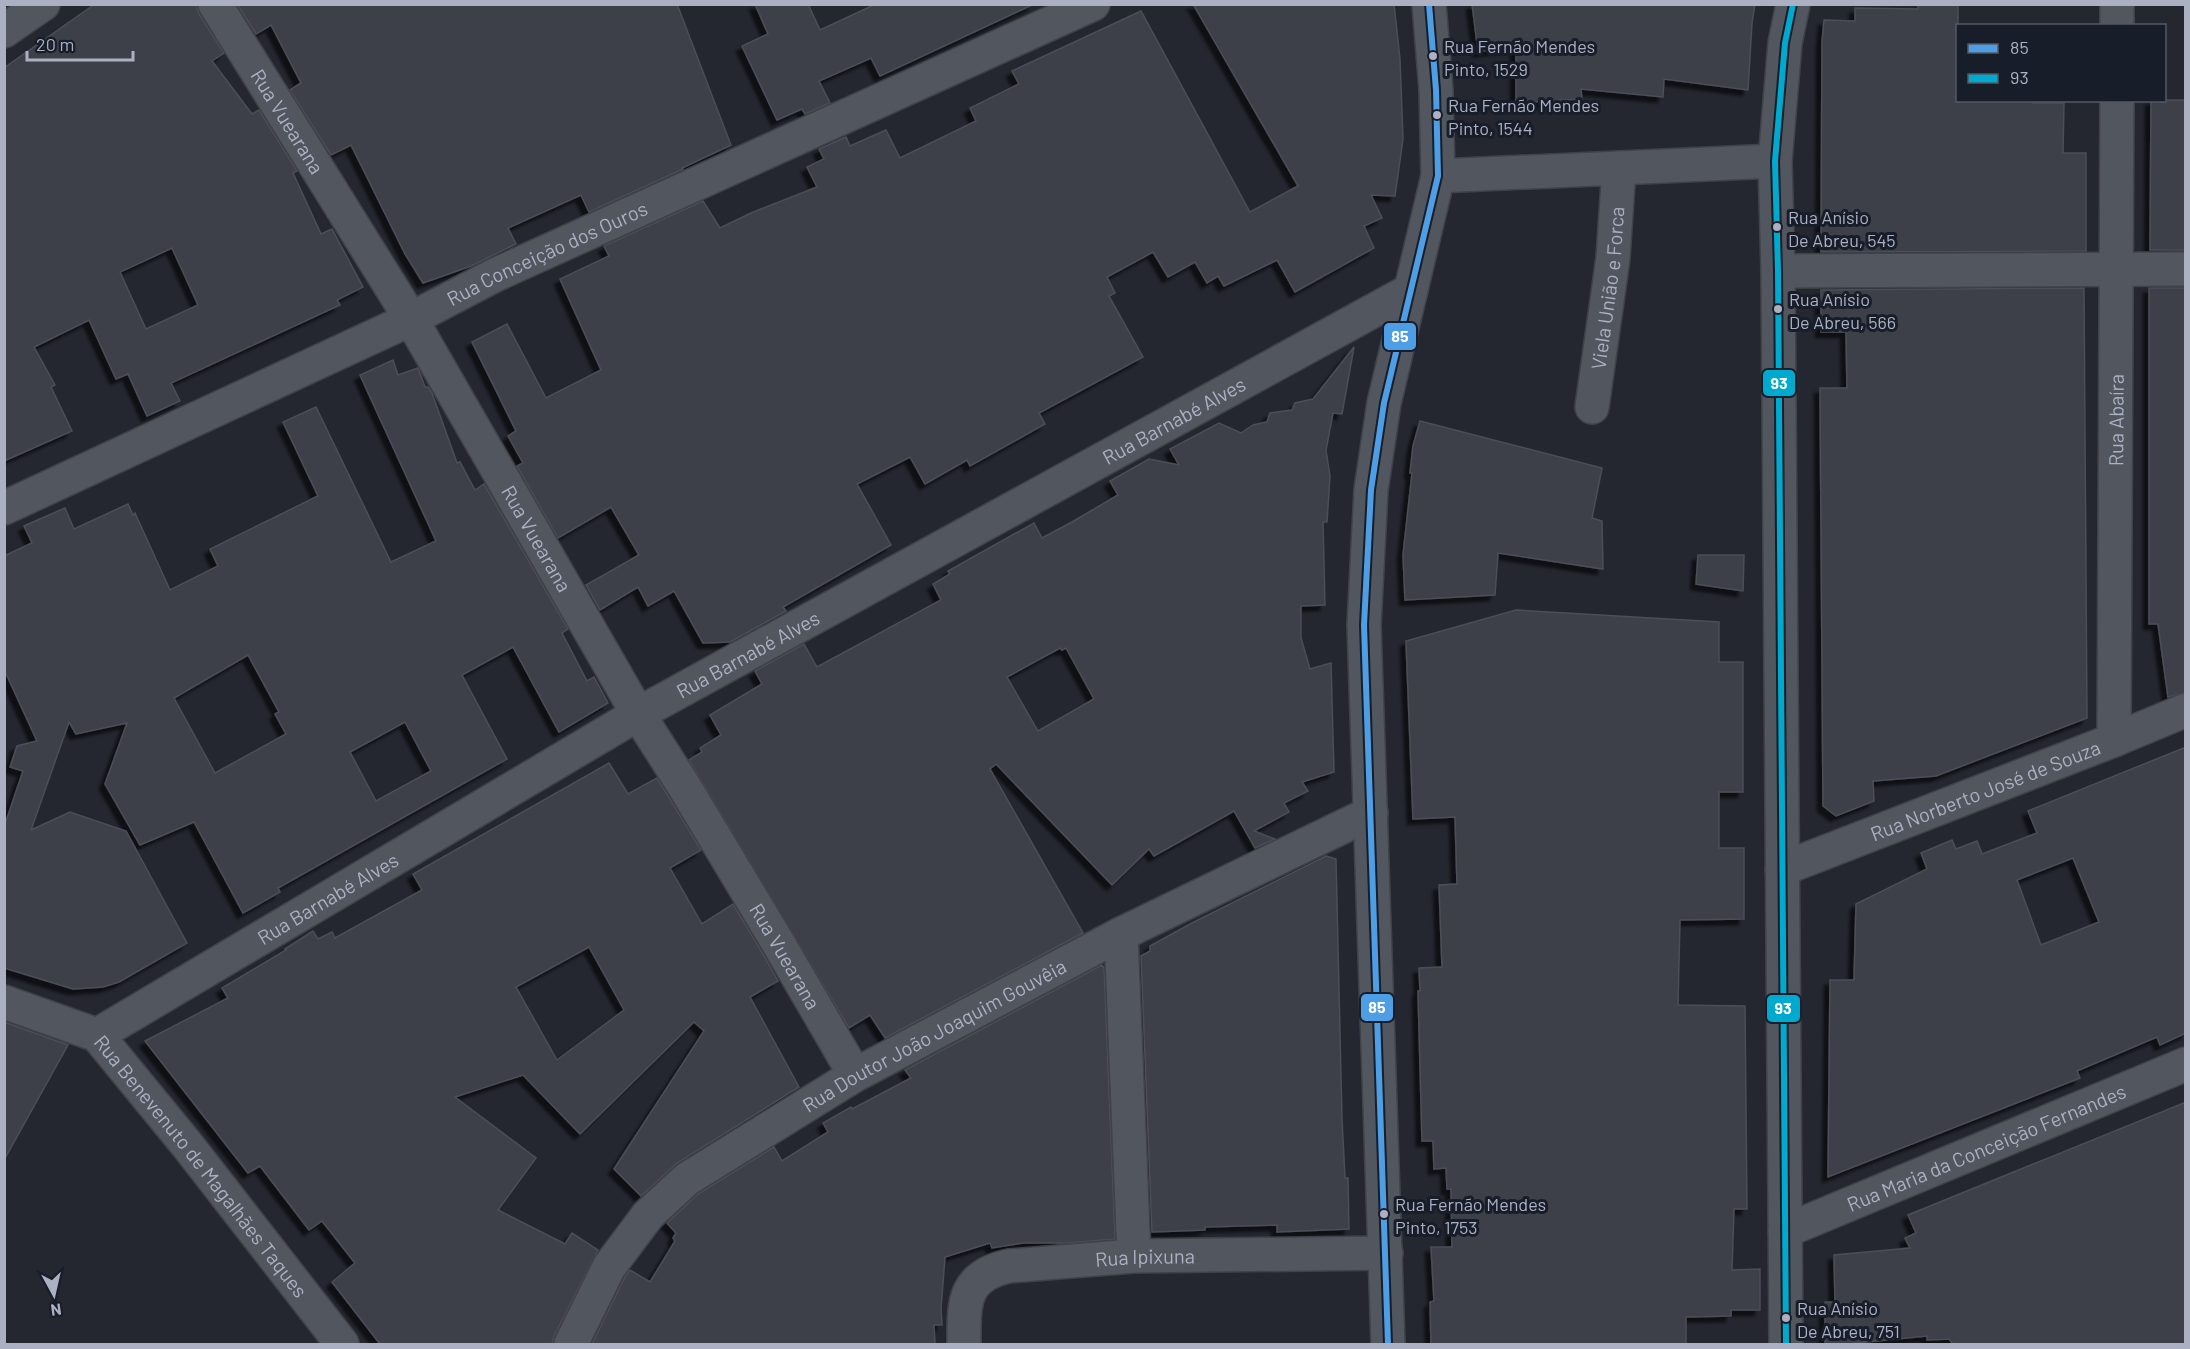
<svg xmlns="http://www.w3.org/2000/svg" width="2190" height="1349" font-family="Barlow,sans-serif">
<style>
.building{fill:#3d3f48;stroke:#4b4e58;stroke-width:1.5;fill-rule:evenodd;filter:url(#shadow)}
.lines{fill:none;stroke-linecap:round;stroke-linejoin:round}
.minor-casing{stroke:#404249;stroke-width:36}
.minor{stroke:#52565e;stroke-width:33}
.bus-1-casing{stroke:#181d2a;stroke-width:10}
.bus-2-casing{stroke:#181d2a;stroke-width:10}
.bus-1{stroke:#4d9ee5;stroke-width:6}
.bus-2{stroke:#00a9ce;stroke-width:6}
.bus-dot{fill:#abb1c3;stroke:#181d2a;stroke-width:2}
.labels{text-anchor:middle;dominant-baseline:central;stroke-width:6;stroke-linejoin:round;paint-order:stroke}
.bus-label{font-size:18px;fill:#abb1c3;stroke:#181d2a;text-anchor:start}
.street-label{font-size:20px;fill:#abb1c3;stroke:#181d2a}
.line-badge{stroke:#181d2a;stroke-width:2}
.badge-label{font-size:16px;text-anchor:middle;font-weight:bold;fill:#fff}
</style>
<defs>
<filter id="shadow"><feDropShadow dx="-5.5" dy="5.5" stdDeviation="1.5" flood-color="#0009"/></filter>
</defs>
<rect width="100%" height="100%" fill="#242730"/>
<g class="building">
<path d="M95,4H196L199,14L224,53L212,61L252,114L259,110L297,171L293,173L321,234L332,229L363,287L337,300L340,305L171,383L180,401L147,416L128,374L116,379L89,320L34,347L55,385L51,387L72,431L4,461V68ZM172,248L198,305L146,329L120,272Z"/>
<polygon points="237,4 677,4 731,145 682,168 683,169 589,212 581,195 508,228 516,244 471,266 423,283 405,254 351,145 331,155 290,90 301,83 271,25 256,34"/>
<polygon points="755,4 808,4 820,30 876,4 1034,4 880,76 871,58 819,81 830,103 805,114 802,109 777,120 742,46 768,34"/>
<polygon points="1193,4 1394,4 1400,59 1403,139 1395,196 1371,195 1382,218 1364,226 1374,248 1295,292 1277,260 1224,286 1218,276 1207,283 1195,262 1168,277 1153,252 1107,277 1115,293 1109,296 1143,357 1039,413 1045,424 970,466 967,460 925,484 910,457 857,484 891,545 783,607 786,611 730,642 703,643 674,591 648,606 638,587 600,610 586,585 639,555 611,507 558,538 517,466 523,463 508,436 516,431 472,342 507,324 546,398 601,370 560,279 609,256 604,246 703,201 720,228 751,213 817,187 807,167 824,159 819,149 846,137 850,146 886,130 900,158 976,121 970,108 1019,84 1012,71 1141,11 1250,212 1298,186"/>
<polygon points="1472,4 1755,4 1752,23 1748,90 1664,79 1663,97 1581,89 1582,99 1516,103 1516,46 1478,52"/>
<polygon points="1918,4 1958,4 1958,100 2033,100 2033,103 2064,103 2063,153 2086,153 2086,251 1821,252 1822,42 1824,20 1855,21 1855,8 1918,9"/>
<polygon points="2151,100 2186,100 2186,250 2150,250"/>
<polygon points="2084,288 2087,718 1936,776 1873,781 1874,801 1836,816 1823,806 1820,388 1847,388 1846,332 1821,332 1821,290"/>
<polygon points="2149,288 2186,288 2186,692 2168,697 2158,624 2149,624"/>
<path d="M1354,347L1342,414L1333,413L1326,450L1330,476L1327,522H1323L1325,605L1301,606V638L1310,669L1331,663L1334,772L1302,782L1308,791L1284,803L1289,812L1254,831L1275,839L1255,848L1234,811L1154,856L1149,849L1112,885L996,764L990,769L1083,933L885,1038L870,1015L849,1028L689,760L702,752L700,748L721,735L710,715L762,684L755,671L804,644L817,667L941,600L933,584L950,574L948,571L1034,523L1042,538L1072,522L1118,495L1110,481L1149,459L1179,465L1170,449L1219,423L1241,433L1253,425L1267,422L1270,413L1292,410L1295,403L1313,399ZM1060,648L1062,650L1066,648L1094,699L1038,731L1007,677Z"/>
<path d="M393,360L398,375L418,368L425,387H428L432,393L457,463L460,462L475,490L484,484L568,629L562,633L587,681L594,677L608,703L559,732L513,647L462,675L507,759L278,888L280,892L243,913L194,822L140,845L105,784L127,723L76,734L69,722L31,830L70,812L126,831L187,943L119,982L103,987L73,989L4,968V827L23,771L10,767L17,746L37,741L4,669V556L32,543L24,526L65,508L74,529L128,504L133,515L135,513L170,590L218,566L210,549L318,496L283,422L316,407L391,562L436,541L360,375ZM248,655L279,712L275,714L286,734L215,773L174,698ZM405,722L431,771L376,801L350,752Z"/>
<polygon points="1420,421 1602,468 1592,518 1602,521 1603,569 1498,553 1495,595 1405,600 1403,555 1412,473 1410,473 1413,446"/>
<polygon points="1698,555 1744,555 1743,591 1696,584"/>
<polygon points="1516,610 1719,622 1719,662 1743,662 1743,792 1719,792 1719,848 1744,848 1744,919 1680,920 1678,1005 1745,1006 1747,1209 1734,1209 1732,1270 1760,1269 1760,1310 1731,1310 1731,1316 1686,1317 1686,1344 1431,1344 1430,1302 1434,1301 1431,1247 1452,1247 1451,1189 1447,1189 1446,1168 1434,1169 1433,1141 1422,1141 1418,991 1420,991 1419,968 1442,967 1439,885 1457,884 1455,817 1413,819 1406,641"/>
<path d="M2186,747V1033L2160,1045L2157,1037L2077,1071L2080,1078L1828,1177L1830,980H1854L1856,904L1927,869L1921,853L1952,840L1956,849L1977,841L1982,854L2037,833L2028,811ZM2073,858L2099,922L2041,945L2017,880Z"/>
<path d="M609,763L628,794L657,778L701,850L670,868L702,924L733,904L764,956L778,981L750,997L799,1087L677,1163L641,1196L614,1169L704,1031L694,1022L580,1134L523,1075L455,1097L536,1158L498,1210L565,1244L572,1233L598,1250L554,1336L552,1344H380L332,1282L355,1263L322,1221L309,1230L260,1166L248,1173L145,1041L228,998L222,988L286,950L285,949L313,931L318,939L332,932L335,938L422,890L413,874ZM589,947L624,1010L557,1060L516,987Z"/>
<polygon points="1326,856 1336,859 1342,1119 1345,1178 1348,1178 1349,1229 1277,1232 1277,1225 1205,1227 1205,1230 1152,1232 1141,956 1150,951 1150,946 1192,923"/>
<polygon points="1102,965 1104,968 1115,1239 1067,1243 1023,1243 992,1248 990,1243 945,1257 941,1309 942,1325 934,1325 935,1344 592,1344 625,1277 630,1270 650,1282 675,1241 673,1238 676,1233 667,1223 698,1194 774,1147 782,1161 828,1132 823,1123 851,1107 852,1109 911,1078 905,1070"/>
<polygon points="4,1022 68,1045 4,1160"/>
<polygon points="2186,1102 2186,1344 1953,1344 1949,1339 1927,1340 1927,1336 1846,1344 1825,1344 1825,1302 1835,1302 1834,1255 1910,1248 1905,1238 1916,1233 1908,1215"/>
</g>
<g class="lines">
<defs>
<g id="minor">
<path id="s1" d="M215,4L411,319L638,714L684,786L780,946L855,1075"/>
<polyline points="2117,26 2117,4"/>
<polyline points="4,31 43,4"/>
<polyline points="1438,176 1775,161"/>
<polyline points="1778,271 2186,269"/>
<path id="s2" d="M1592,407L1613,258L1619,168"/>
<path id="s3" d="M4,508L411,319L495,275L1093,4"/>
<path id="s4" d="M2114,740L2117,100"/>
<path id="s5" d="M1782,869L2114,740L2186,710"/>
<polyline points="1121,934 1134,1256"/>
<path id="s6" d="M4,1002L97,1035L188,1146L342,1344"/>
<path id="s7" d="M97,1035L638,714L1411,290"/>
<path id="s8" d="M1785,1231L2186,1064"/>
<path id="s9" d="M571,1344L609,1267L648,1215L687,1179L855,1075L1121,934L1371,813"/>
<path id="s10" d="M964,1344C964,1304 962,1276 1009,1266L1134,1256L1386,1253"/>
<polyline points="1388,1344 1364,625 1371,490 1384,403 1438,176 1436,90 1429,4"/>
<polyline points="1786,1344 1778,271 1775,161 1785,43 1793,4"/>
</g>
</defs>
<use href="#minor" class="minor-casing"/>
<use href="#minor" class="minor"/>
<defs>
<polyline id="bus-1" points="1388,1344 1364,625 1371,490 1384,403 1438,176 1436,90 1429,4"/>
<polyline id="bus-2" points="1786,1344 1778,271 1775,161 1785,43 1793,4"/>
</defs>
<use href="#bus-1" class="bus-1-casing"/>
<use href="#bus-2" class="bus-2-casing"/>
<use href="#bus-1" class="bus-1"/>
<use href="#bus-2" class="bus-2"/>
</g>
<g class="bus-dot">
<circle cx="1433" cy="56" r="5"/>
<circle cx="1437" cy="115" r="5"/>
<circle cx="1777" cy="227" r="5"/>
<circle cx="1778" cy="309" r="5"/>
<circle cx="1384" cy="1214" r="5"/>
<circle cx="1786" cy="1318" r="5"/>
</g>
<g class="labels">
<g class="bus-label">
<text x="1444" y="46">Rua Fernão Mendes<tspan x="1444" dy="23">Pinto, 1529</tspan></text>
<text x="1448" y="105">Rua Fernão Mendes<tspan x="1448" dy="23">Pinto, 1544</tspan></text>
<text x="1788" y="217">Rua Anísio<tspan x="1788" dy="23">De Abreu, 545</tspan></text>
<text x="1789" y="299">Rua Anísio<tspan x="1789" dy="23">De Abreu, 566</tspan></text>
<text x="1395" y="1204">Rua Fernão Mendes<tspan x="1395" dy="23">Pinto, 1753</tspan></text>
<text x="1797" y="1308">Rua Anísio<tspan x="1797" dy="23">De Abreu, 751</tspan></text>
</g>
<g class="street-label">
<text stroke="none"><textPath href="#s1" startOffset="138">Rua Vuearana</textPath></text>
<text stroke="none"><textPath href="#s3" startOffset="600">Rua Conceição dos Ouros</textPath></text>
<text stroke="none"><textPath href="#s2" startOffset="120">Viela União e Forca</textPath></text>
<text stroke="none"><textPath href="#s7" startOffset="1240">Rua Barnabé Alves</textPath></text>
<text stroke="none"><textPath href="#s4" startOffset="320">Rua Abaíra</textPath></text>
<text stroke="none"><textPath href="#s1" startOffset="624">Rua Vuearana</textPath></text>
<text stroke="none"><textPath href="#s7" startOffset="754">Rua Barnabé Alves</textPath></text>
<text stroke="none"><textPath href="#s5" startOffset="218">Rua Norberto José de Souza</textPath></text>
<text stroke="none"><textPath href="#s7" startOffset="268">Rua Barnabé Alves</textPath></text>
<text stroke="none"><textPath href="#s1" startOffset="1110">Rua Vuearana</textPath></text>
<text stroke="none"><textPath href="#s9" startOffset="490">Rua Doutor João Joaquim Gouvêia</textPath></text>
<text stroke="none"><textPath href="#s8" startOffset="218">Rua Maria da Conceição Fernandes</textPath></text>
<text stroke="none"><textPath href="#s6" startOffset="266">Rua Benevenuto de Magalhães Taques</textPath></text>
<text stroke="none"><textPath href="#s10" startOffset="238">Rua Ipixuna</textPath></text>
</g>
</g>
<g class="line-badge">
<rect x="1383" y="322" width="34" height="29" rx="6" fill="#4d9ee5"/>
<rect x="1762" y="369" width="34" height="28" rx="6" fill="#00a9ce"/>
<rect x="1360" y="993" width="34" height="29" rx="6" fill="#4d9ee5"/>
<rect x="1766" y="994" width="35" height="29" rx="6" fill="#00a9ce"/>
</g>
<g class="badge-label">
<text x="1400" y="342">85</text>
<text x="1779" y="389">93</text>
<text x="1377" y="1013">85</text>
<text x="1783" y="1014">93</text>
</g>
<rect width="2190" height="1349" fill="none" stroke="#abb1c3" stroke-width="12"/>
<rect x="1956" y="24" width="210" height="78" fill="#181d2a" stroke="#535867" stroke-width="1.5"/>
<rect x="1968" y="44" width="30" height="9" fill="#4d9ee5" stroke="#535867" stroke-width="1.5"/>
<text x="2010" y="54" font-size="18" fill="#abb1c3">85</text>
<rect x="1968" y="74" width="30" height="9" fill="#00a9ce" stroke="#535867" stroke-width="1.5"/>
<text x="2010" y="84" font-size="18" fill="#abb1c3">93</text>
<g transform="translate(54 1295) rotate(172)" stroke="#181d2a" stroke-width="4.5" paint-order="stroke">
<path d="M0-4.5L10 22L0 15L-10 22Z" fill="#abb1c3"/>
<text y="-9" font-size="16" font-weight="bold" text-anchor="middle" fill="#abb1c3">N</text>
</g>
<path d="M27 51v9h106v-9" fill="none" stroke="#abb1c3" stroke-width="3"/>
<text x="36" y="51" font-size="18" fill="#abb1c3" stroke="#181d2a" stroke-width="4.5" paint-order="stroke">20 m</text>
</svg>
